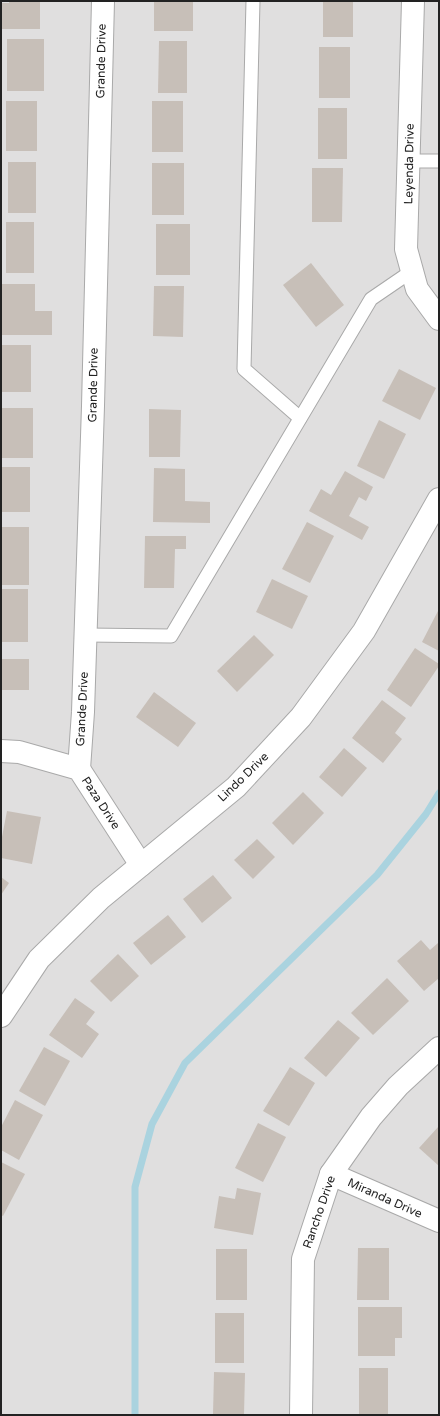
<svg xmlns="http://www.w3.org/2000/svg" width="440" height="1416" font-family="'Varela Round',sans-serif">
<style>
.residential{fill:#e0dfdf}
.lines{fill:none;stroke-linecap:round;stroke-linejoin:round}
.stream{stroke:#aad3df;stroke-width:7}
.building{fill:#c7bfb8}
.lane-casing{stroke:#a9a9a9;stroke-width:15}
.street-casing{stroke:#a9a9a9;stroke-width:24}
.lane{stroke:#fff;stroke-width:13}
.street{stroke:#fff;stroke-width:22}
.labels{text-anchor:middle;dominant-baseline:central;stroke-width:3;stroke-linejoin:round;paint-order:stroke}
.street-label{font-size:12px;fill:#222;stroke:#fff}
</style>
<rect width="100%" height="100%" fill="#f2efe9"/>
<rect class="residential" x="1" y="1" width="438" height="1414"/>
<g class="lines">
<polyline class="stream" points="135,1415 135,1187 152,1124 185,1063 377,875 426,814 439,793"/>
</g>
<g class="building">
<polygon points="9,1 40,1 40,29 1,29 1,3 9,3"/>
<rect x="154" y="1" width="39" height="30"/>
<rect x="323" y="1" width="30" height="36"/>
<rect x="7" y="39" width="37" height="52"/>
<polygon points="159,41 187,41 187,93 158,93"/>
<rect x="319" y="47" width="31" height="51"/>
<rect x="6" y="101" width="31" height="50"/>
<rect x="152" y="101" width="31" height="51"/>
<rect x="318" y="108" width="29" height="51"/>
<rect x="8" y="162" width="28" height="51"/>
<rect x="152" y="163" width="32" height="52"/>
<polygon points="312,168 343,168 342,222 312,222"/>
<rect x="6" y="222" width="28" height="51"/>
<rect x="156" y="224" width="34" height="51"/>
<polygon points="311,263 344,305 316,327 283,285"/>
<polygon points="2,284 35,284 35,311 52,311 52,335 2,335"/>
<polygon points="154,286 184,286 183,337 153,336"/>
<rect x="1" y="345" width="30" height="47"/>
<polygon points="399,369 436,388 420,420 382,401"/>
<rect x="2" y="408" width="31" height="50"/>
<polygon points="149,409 181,410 180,457 149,457"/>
<polygon points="379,420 406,434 384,479 357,466"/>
<rect x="1" y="467" width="29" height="45"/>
<polygon points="154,468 185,469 185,501 210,502 210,523 153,522"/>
<polygon points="345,471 373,487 366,501 359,497 349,516 369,527 362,540 309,511 321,489 331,495"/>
<polygon points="307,522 334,536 310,583 282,569"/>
<rect x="1" y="527" width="28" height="58"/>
<polygon points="145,536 186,536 186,549 175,549 174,588 144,588"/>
<polygon points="272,579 308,596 292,629 256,612"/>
<rect x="1" y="589" width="27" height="53"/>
<polygon points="439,609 439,651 422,642"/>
<polygon points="254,635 274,655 237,692 217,671"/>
<polygon points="415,648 439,664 439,666 411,707 387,690"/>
<rect x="1" y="659" width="28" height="31"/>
<polygon points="154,692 196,723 178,747 136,717"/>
<polygon points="382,700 406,718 395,733 402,739 383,763 352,738"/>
<polygon points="344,748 367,768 342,797 319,777"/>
<polygon points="303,792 324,813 293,845 272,823"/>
<polygon points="7,811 41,817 32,864 1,858 1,842"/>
<polygon points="257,839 275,857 253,879 234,860"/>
<polygon points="213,875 232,898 202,923 183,899"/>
<polygon points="1,877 9,883 1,895"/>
<polygon points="168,915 186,937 151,965 133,943"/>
<polygon points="421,940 430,950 438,943 439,944 439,978 424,991 397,961"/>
<polygon points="118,954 139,976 111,1002 90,981"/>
<polygon points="387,978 409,1001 373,1035 351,1013"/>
<polygon points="75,998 95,1012 86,1024 99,1034 82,1058 49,1035"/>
<polygon points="338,1020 360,1038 326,1077 304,1058"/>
<polygon points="44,1047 70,1061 45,1106 19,1091"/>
<polygon points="290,1067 315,1083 289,1126 263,1111"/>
<polygon points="15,1100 43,1115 19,1160 1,1150 1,1127"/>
<polygon points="258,1123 286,1137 263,1182 235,1168"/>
<polygon points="439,1126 439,1166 419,1148"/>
<polygon points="1,1162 25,1174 3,1216 1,1215"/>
<polygon points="237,1188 261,1193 253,1235 214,1228 219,1196 235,1199"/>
<polygon points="358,1248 389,1248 389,1300 357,1300"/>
<rect x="216" y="1249" width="31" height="51"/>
<polygon points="358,1307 402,1307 402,1338 395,1338 395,1356 358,1356"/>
<rect x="215" y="1313" width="29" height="50"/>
<rect x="359" y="1368" width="29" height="47"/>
<polygon points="214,1372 245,1373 244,1415 213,1415"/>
</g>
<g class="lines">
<defs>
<g id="lane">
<polyline points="253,1 244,369 300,418"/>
<polyline points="409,161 439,161"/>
<polyline points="86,635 171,636 371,299 412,271"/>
</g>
<g id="street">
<polyline points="413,1 406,249 417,289 439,319"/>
<polyline points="1,751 19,752 79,769 141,865"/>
<polyline points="79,769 83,712 93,406 103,1"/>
<polyline points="1,1016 39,959 101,898 236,787 301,717 364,631 439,499"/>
<polyline points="331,1174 439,1221"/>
<polyline points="301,1415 303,1259 331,1174 371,1117 398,1086 439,1048"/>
</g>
</defs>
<use href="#lane" class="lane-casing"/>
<use href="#street" class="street-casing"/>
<use href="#lane" class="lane"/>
<use href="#street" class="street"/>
</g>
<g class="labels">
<g class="street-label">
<text transform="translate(101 61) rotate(-89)">Grande Drive</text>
<text transform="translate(409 164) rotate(-89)">Leyenda Drive</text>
<text transform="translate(93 385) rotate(-89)">Grande Drive</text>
<text transform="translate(82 709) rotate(-87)">Grande Drive</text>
<text transform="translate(243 777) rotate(-44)">Lindo Drive</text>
<text transform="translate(101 803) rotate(57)">Paza Drive</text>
<text transform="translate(385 1198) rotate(24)">Miranda Drive</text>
<text transform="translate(319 1212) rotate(-71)">Rancho Drive</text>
</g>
</g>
<rect width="440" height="1416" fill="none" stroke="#222222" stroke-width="4"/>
</svg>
